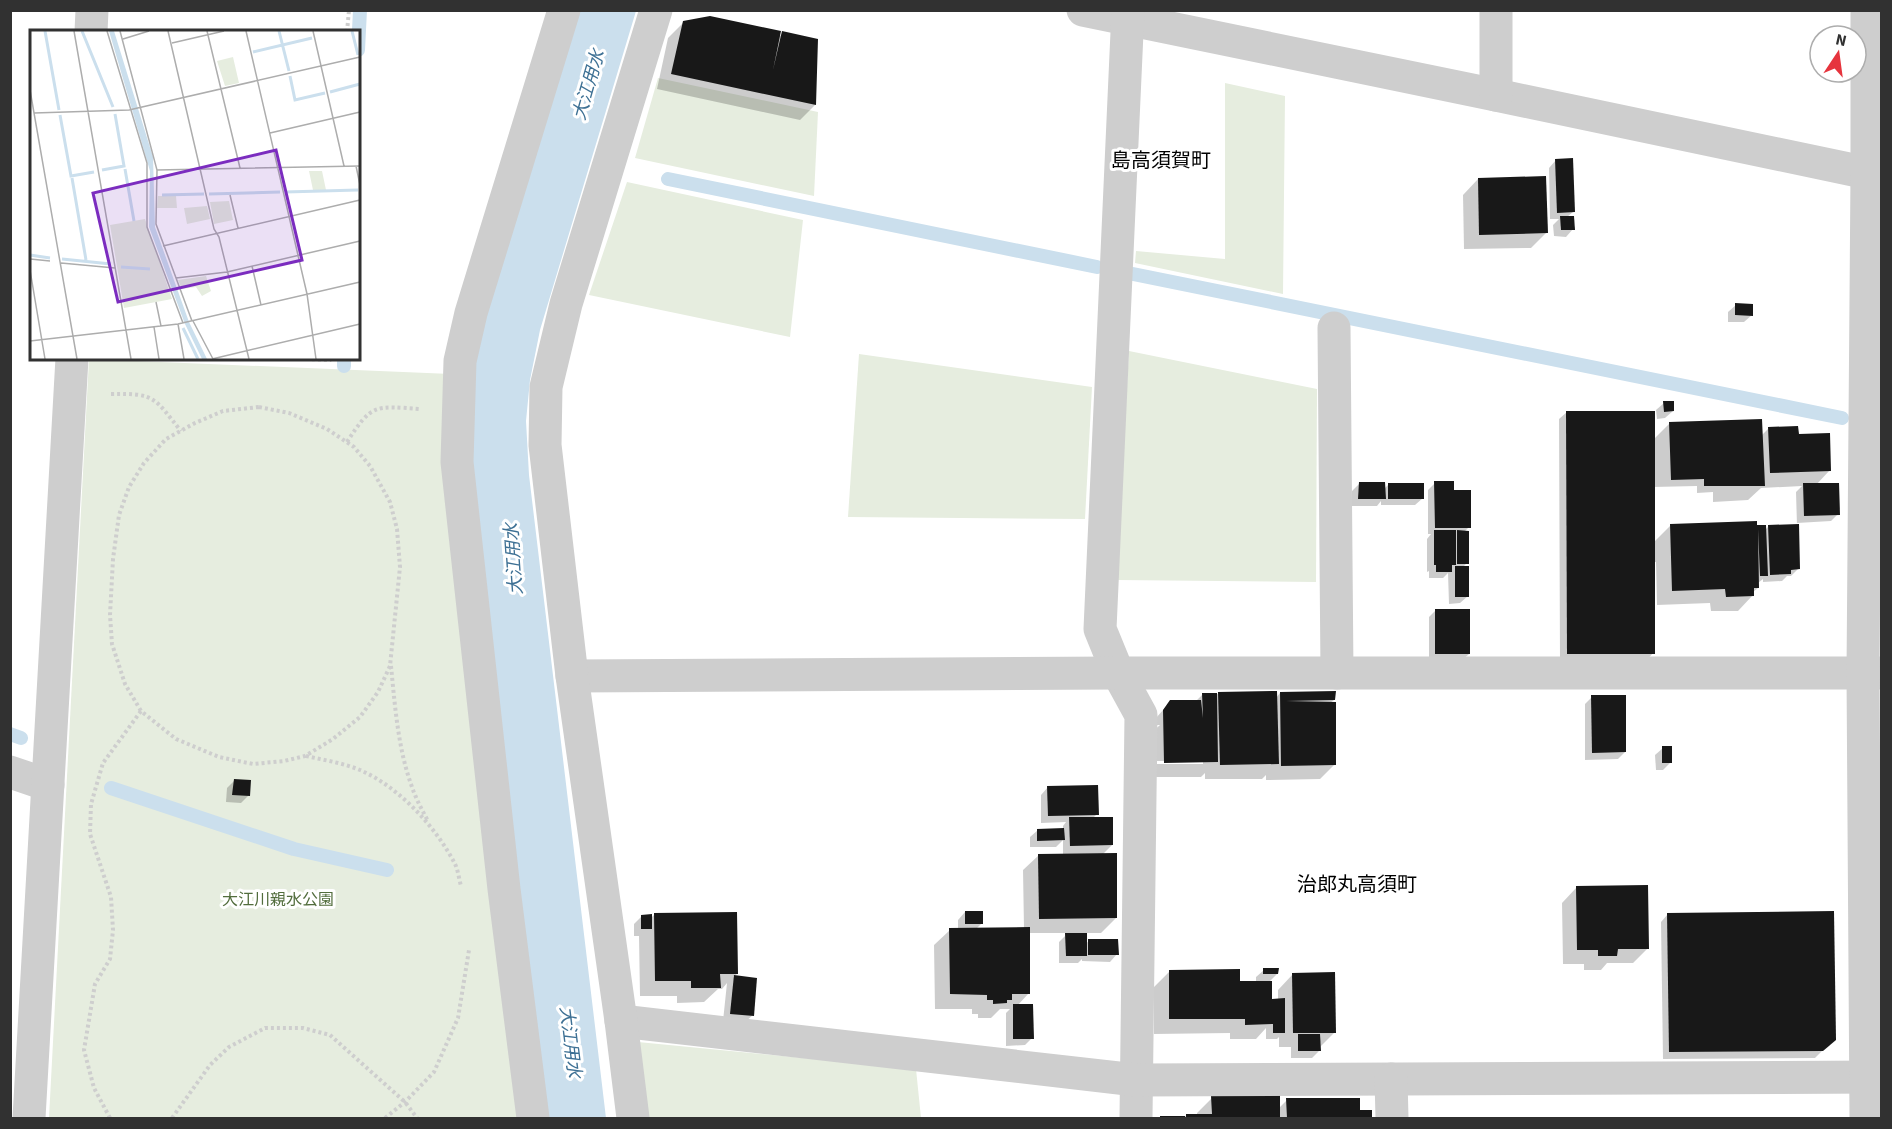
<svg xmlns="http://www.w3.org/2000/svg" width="1892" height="1129" font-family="'Source Sans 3','Noto Sans JP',sans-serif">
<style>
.green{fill:#e6eddf}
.water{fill:#cbdfed}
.shadow{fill:#0003;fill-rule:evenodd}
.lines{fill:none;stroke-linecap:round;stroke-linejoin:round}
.stream{stroke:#cbdfed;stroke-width:14}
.building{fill:#181818}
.path{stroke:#cecece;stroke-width:4;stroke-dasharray:3 3;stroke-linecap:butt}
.minor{stroke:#cecece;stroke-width:33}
.labels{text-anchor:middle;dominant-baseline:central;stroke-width:6;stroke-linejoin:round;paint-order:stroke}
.park-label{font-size:16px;fill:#526d3d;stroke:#fff}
.water-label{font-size:18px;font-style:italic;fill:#3d7094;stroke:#fff}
.quarter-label{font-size:20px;fill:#000;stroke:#fff}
.inset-river{fill:none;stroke:#cbdfed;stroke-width:3}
.inset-road{fill:none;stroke:#adadad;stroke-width:1.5}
.view{fill:#7b2cbf;fill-opacity:0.15;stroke:#7b2cbf;stroke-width:3}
.inset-edge{fill:none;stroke:#313131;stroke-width:3}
</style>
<rect width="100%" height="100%" fill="#fff"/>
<g class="green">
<polygon points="658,78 818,112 814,196 635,158"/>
<polygon points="1225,83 1285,96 1283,294 1135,263 1136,251 1225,259"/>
<polygon points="627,182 803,220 790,337 589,295"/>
<polygon points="1129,351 1317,389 1316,582 1116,580"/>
<polygon points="859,354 1092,387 1085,519 848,517"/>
<polygon points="89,359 451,374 524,1118 49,1118"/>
<polygon points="638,1042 916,1069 921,1118 648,1118"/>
</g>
<polygon class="water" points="576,11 636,11 540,330 530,380 526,421 529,475 606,1118 547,1118 469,466 476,345"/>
<g class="shadow">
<polygon points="684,22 780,36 783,33 815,105 800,120 657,89 668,38"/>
<polygon points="1556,160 1573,212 1567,217 1573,229 1566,237 1554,236 1553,225 1559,219 1550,219 1549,168"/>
<polygon points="1478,179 1546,233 1531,248 1464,249 1463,195"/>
<polygon points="1736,305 1752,315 1744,322 1728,322 1728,312"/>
<polygon points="1664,403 1673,411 1665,418 1657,419 1656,410"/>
<path d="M1567,412L1653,440L1669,424L1761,436L1769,428L1798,436L1830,470L1816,485L1838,514L1831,521L1797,523L1799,568L1791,576H1787L1782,581L1763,582V579L1758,583V588L1753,592V595L1738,611H1711L1710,603L1657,605L1656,562H1653V653L1646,661H1560L1559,419ZM1697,486V493L1713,492V502L1748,500L1761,488L1802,486L1796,492L1797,526H1769L1765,530L1759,527L1756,530L1670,526L1653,543V487Z"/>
<polygon points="1435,483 1453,491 1469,527 1464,532 1467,563 1463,567 1468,596 1460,603 1449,604 1448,573 1443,578 1429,578 1429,571 1427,572 1427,539 1431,534 1428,534 1428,490"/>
<polygon points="1359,484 1384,489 1389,484 1423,498 1415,505 1381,505 1381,501 1377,506 1352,506 1352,491"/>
<polygon points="1436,610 1469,654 1461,661 1429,661 1429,617"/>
<path d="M1276,693V698L1280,693L1334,700L1330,703L1335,764L1320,779L1266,780V775L1262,779H1205V773L1201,777H1150L1149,735L1160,725H1156V718L1171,701H1196L1203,694ZM1157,761H1203V764H1157Z"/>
<polygon points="1592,697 1625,752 1618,759 1585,760 1585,704"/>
<polygon points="1663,748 1671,762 1663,770 1656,770 1655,755"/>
<polygon points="234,781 249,795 241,803 226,802 227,788"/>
<polygon points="1048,787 1097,814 1093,818 1112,845 1102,855 1116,918 1101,933 1085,933 1085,944 1089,941 1117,954 1110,962 1082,961 1082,959 1078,963 1059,963 1059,942 1068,933 1028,933 1029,993 1017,1006 1032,1038 1025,1045 1006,1046 1006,1013 1010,1009 1000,1009 991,1018 978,1018 978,1014 972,1014 972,1009 935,1009 934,945 950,930 958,930 958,920 965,912 982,923 975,930 1024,929 1023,870 1039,855 1063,855 1063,840 1056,847 1030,847 1030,837 1038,830 1063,830 1063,826 1066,822 1041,823 1041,795"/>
<polygon points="1577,887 1648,948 1633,963 1607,963 1601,970 1584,970 1584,964 1563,964 1562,903"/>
<polygon points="1668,914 1826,1047 1815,1058 1663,1059 1661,922"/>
<polygon points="654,915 737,974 733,977 756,979 753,1015 745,1022 723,1021 727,983 722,989 718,989 704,1002 677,1003 677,996 640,996 639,936 634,936 634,924 642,916 650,919"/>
<polygon points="1264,970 1277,974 1268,983 1271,1003 1278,1000 1278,990 1293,974 1335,1032 1319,1048 1319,1051 1312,1058 1291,1058 1291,1047 1279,1047 1279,1037 1277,1039 1266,1039 1266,1028 1256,1039 1230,1039 1230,1033 1154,1034 1154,987 1169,972 1239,983 1256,983 1256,977"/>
<polygon points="1212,1098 1278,1109 1287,1100 1358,1112 1371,1112 1371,1118 1160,1118 1197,1115 1197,1113"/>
</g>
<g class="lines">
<g class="stream">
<polyline points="358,50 360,10"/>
<polyline points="668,179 1097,267"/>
<polyline points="1133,274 1842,418"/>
<polyline points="344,366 344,358"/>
<polyline points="10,734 21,738"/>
<polyline points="111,788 294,849 387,870"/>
</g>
</g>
<g class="building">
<polygon points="710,16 781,31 773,70 782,31 818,39 816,105 671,74 683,21"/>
<polygon points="1573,158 1575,212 1557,213 1555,159"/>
<polygon points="1546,176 1548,233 1479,235 1478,178"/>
<polygon points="1560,216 1574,216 1575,230 1561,230"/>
<polygon points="1735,303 1753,304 1753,316 1735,315"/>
<polygon points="1663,401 1674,401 1674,411 1664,412"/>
<polygon points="1566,411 1655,411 1655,654 1567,654"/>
<polygon points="1762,419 1765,486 1704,486 1704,479 1671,480 1669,422"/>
<polygon points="1798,426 1799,434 1830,433 1831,471 1770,473 1768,427"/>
<polygon points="1434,481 1454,481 1454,490 1471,490 1471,528 1435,528"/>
<polygon points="1359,482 1385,482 1386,499 1358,499"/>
<rect x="1388" y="483" width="36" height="16"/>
<polygon points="1803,483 1839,483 1840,515 1804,516"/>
<polygon points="1757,521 1757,525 1766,525 1768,576 1760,576 1758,529 1759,588 1754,588 1754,596 1726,597 1725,589 1672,591 1670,524"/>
<polygon points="1799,524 1800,569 1791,570 1791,574 1770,575 1768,525"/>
<polygon points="1434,530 1456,530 1456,565 1452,565 1452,572 1436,572 1436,565 1434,565"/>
<polygon points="1457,530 1469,531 1469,564 1457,564"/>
<rect x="1455" y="566" width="14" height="31"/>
<rect x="1435" y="609" width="35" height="45"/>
<polygon points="1277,691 1279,764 1220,765 1218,692"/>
<polygon points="1336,691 1335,700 1286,701 1336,702 1336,765 1281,766 1280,692"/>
<polygon points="1202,693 1217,693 1218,762 1164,763 1163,710 1170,700 1201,700 1203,718"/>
<polygon points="1591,695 1626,695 1626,752 1592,753"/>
<rect x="1662" y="746" width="10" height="17"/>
<polygon points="234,779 251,780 250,796 232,795"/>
<polygon points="1098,785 1099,815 1048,816 1047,786"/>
<polygon points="1069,817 1113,817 1113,845 1070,846"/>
<polygon points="1064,828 1065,840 1037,841 1037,829"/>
<polygon points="1117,853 1117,918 1039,919 1038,854"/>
<polygon points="1648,885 1649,949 1618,949 1617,956 1598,956 1598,950 1577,950 1576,886"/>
<rect x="965" y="911" width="18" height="13"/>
<polygon points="1834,911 1836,1040 1823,1051 1669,1052 1667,913"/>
<polygon points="737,912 738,974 720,974 721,988 691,988 691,981 655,981 654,913"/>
<polygon points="652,914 652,929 641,929 641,915"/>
<polygon points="1030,927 1030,994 1012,994 1012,1000 1007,1000 1007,1003 993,1004 993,1000 987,1000 987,995 950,994 949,928"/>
<polygon points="1065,933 1087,933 1087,956 1066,956"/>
<polygon points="1088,939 1118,939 1119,955 1088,955"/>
<polygon points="1263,968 1279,968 1278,974 1263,974"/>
<polygon points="1240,969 1240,981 1272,981 1272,999 1285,998 1285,1033 1273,1033 1273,1024 1245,1025 1245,1019 1169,1019 1169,970"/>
<polygon points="1335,972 1336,1033 1293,1033 1292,973"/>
<polygon points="734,975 757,978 754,1016 730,1014"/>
<polygon points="1013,1004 1033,1004 1034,1039 1013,1039"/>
<polygon points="1298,1034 1320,1034 1321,1051 1298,1051"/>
<polygon points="1280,1095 1280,1118 1186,1118 1186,1114 1212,1114 1211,1096"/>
<polygon points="1286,1098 1360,1098 1360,1110 1372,1110 1372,1118 1287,1118"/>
<rect x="1160" y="1116" width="25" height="2"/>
</g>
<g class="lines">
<g class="path">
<polyline points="347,32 349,10"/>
<polyline points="288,358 330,360 330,358"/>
<path d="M111,394C156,393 154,398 181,431"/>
<polygon points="259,407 289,413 327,429 354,447 370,466 390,502 397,529 400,567 390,666 378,692 360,717 333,739 305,756 284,761 253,764 219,757 176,739 141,711 125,684 112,644 110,615 113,559 119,515 129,487 144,463 166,439 195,423 223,411"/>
<path d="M347,442C372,403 375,406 420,409"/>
<path d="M391,666C395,706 398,749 412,787C416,799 422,810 428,821"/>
<path d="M306,756C324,760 343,763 360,770C399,787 436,827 455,864C458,870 459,879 461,886"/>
<polyline points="110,1118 94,1088 84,1050 95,984 110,959 113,930 111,897 90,834 91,804 103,763 141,711"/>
<polyline points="172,1118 210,1065 229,1047 265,1028 303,1028 330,1035 405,1102 417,1118"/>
<polyline points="385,1118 405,1102 434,1072 458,1018 469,950"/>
</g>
<g class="minor">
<polyline points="1083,10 1496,95 1882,176"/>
<polyline points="1128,10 1100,629 1118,673 1141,715 1136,1118"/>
<polyline points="1496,10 1496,95"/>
<polyline points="91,32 92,10"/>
<polyline points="1334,328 1337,673"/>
<polyline points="572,676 1118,673 1882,673"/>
<polyline points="10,772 48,785"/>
<polyline points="621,1021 1136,1080 1882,1077"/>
<polyline points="1391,1079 1392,1118"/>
<polyline points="29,1118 72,358"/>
<polyline points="533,1118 504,889 457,462 460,361 471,313 564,10"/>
<polyline points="633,1118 621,1021 572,676 545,445 546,387 566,304 656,10"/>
<polyline points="1866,1118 1863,673 1867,173 1867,10"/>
</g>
</g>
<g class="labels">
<g class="park-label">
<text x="278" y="900">大江川親水公園</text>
</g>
<g class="water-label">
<text transform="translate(589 85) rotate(-74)">大江用水</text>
<text transform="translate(514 559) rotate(-94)">大江用水</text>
<text transform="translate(570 1042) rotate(83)">大江用水</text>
</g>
<g class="quarter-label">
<text x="1161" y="161">島高須賀町</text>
<text x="1357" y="885">治郎丸高須町</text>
</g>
</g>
<g transform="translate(30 30)">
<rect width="330" height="330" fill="#fff"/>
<path d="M203,27L209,53L195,56L187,31ZM279,141H292L296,160H283ZM128,166H146L147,178H127ZM199,171L203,190L184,194L180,172ZM177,176L180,189L157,194L154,178ZM115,189L142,269L94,278L80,195ZM176,246L181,261L172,266L166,257L152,259L148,250Z" fill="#e6eddf"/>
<path d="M79,1H84L123,127L125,197L159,292L177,329H172L155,294L119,197L120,141Z" fill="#cbdfed"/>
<path class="inset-river" d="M15,1L29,80M52,1L83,77M249,1L259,41M322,1L328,25M223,22L282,8M260,46L265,70L295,63M300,62L330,54M30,85L41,146L64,142M95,139L104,191M72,140L94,136L85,84M42,148L56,230M255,162L328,160M179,164L250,162M132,165L174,164M0,225L20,228M32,229L81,234M91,237L120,239M153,298L168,329"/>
<path class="inset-road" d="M44,1L101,329M77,1L117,133V197L153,293M90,1L127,140L126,194L162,291M138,1L184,199L189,207L219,329M177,1L210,138M216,1L277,264L286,329M283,1L314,136M93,9L119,1M142,13L194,1M0,60L47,329M4,83L99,80L330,27M240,103L330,82M326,136L330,155M127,140L330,136M200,165L208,198M133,216L330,170M0,229L20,231M31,233L85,238M222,236L231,275M0,240L15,329M146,248L197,242L330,211M126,272L131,296M163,291L183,329M148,294L154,329M124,297L129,329M0,311L148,294L330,252M182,329L330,294"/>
<path class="view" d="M246,120L272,230L88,272L63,163Z"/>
<rect width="330" height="330" class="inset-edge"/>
</g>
<rect width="1892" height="1129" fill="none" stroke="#313131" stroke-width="24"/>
<g transform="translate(1838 54) rotate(13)"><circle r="28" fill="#ffffff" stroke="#adadad" stroke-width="1.5"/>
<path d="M0-4.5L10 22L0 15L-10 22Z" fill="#e6343d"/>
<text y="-9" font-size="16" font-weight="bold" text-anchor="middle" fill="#313131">N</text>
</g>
</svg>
